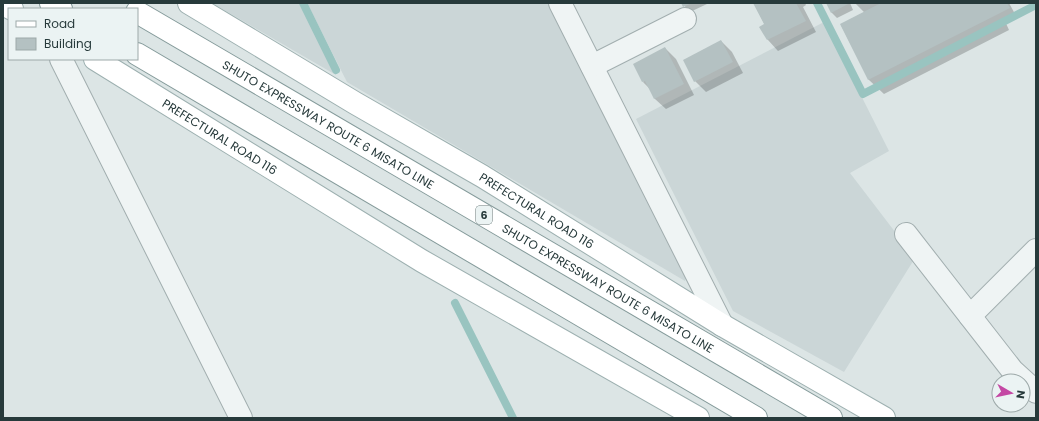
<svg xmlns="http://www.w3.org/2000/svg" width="1039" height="421" font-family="Poppins,sans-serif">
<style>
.built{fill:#cbd6d7}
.shadow{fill:#0003}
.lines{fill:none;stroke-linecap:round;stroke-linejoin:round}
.stream{stroke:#99c4c0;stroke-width:8}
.building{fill:#b4c1c2}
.minor-casing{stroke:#a2aeaf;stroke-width:24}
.major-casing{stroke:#9db0b0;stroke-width:24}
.highway-casing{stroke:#859b9b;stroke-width:24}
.minor{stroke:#eff4f4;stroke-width:22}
.major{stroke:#fff;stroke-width:22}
.highway{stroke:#fff;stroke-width:22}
.labels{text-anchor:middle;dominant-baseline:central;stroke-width:3;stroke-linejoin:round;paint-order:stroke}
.shield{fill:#ebf3f3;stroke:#627272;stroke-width:1}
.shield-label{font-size:11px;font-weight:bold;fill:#273a3b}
.street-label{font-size:12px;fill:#273a3b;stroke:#ebf3f3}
</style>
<rect width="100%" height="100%" fill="#dce5e5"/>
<g class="built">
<polygon points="212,3 299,3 336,75"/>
<polygon points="307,3 551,3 688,271 685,281 347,82"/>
<polygon points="824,22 889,151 850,173 915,258 844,372 733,311 636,119"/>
</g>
<g class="shadow">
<polygon points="682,3 707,3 707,4 690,12"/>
<polygon points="754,3 805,3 806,5 803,7 816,32 778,51 768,40 761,27 765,25"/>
<polygon points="827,3 850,3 853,10 837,18 832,13"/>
<polygon points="855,3 1009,3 1015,14 1004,19 1009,30 884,94 869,80 841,25 865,13"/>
<polygon points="721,41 732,52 743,73 706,92 695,81"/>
<polygon points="665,48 676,59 694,95 666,109 655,99 650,89 643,82"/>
</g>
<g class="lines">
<g class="stream">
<polyline points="303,3 336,70"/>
<polyline points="817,3 863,94 1036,5"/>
<polyline points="455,303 513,418"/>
</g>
</g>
<g class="building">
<polygon points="681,3 692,3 683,7"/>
<polygon points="753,3 796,3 806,21 767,40 759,27 764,24"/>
<polygon points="826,3 848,3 848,4 831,13"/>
<polygon points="881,3 1007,3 1010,8 868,80 840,24"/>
<polygon points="721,40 733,62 694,82 683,60"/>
<polygon points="665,47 684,84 654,99 645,81 642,82 633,64"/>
</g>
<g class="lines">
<defs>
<g id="minor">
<polyline points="560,3 722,325"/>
<polyline points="61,59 241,418"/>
<polyline points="592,66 685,19"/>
<polyline points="906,234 1012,370 1036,392"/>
<polyline points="970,316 1036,250"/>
</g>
<g id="major">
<path id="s1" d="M189,3L355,103L482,176L722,325L884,418"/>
<polyline points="3,4 12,9"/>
<path id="s2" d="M95,59L422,261L698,418"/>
</g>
<g id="highway">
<polyline points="51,3 61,9"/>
<path id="s3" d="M137,12L831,418"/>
<polyline points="137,54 756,418"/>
</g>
</defs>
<use href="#minor" class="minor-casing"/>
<use href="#major" class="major-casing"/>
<use href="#highway" class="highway-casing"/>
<use href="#minor" class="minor"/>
<use href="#major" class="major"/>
<use href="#highway" class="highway"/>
</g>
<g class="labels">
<rect class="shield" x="476" y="206" width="16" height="18" rx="3"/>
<g class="shield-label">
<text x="484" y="215">6</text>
</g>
<g class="street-label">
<text stroke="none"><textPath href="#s3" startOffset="222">SHUTO EXPRESSWAY ROUTE 6 MISATO LINE</textPath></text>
<text stroke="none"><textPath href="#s2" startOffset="147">PREFECTURAL ROAD 116</textPath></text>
<text stroke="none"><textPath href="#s1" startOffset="405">PREFECTURAL ROAD 116</textPath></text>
<text stroke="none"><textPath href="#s3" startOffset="546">SHUTO EXPRESSWAY ROUTE 6 MISATO LINE</textPath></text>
</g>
</g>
<rect width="1039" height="421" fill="none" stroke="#273a3b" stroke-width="8"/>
<rect x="8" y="8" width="130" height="52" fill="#ebf3f3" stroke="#9da9a9"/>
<rect x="16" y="21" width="20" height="6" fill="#ffffff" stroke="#9da9a9"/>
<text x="44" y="28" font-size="12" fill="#273a3b">Road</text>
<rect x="16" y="38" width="20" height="12" fill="#b4c1c2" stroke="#9da9a9"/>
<text x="44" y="48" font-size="12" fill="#273a3b">Building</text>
<g transform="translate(1011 393) rotate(99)"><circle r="19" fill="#ebf3f3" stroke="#9da9a9"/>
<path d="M0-3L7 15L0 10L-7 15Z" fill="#c448a4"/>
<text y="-6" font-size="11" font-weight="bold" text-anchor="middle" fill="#273a3b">N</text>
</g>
</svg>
